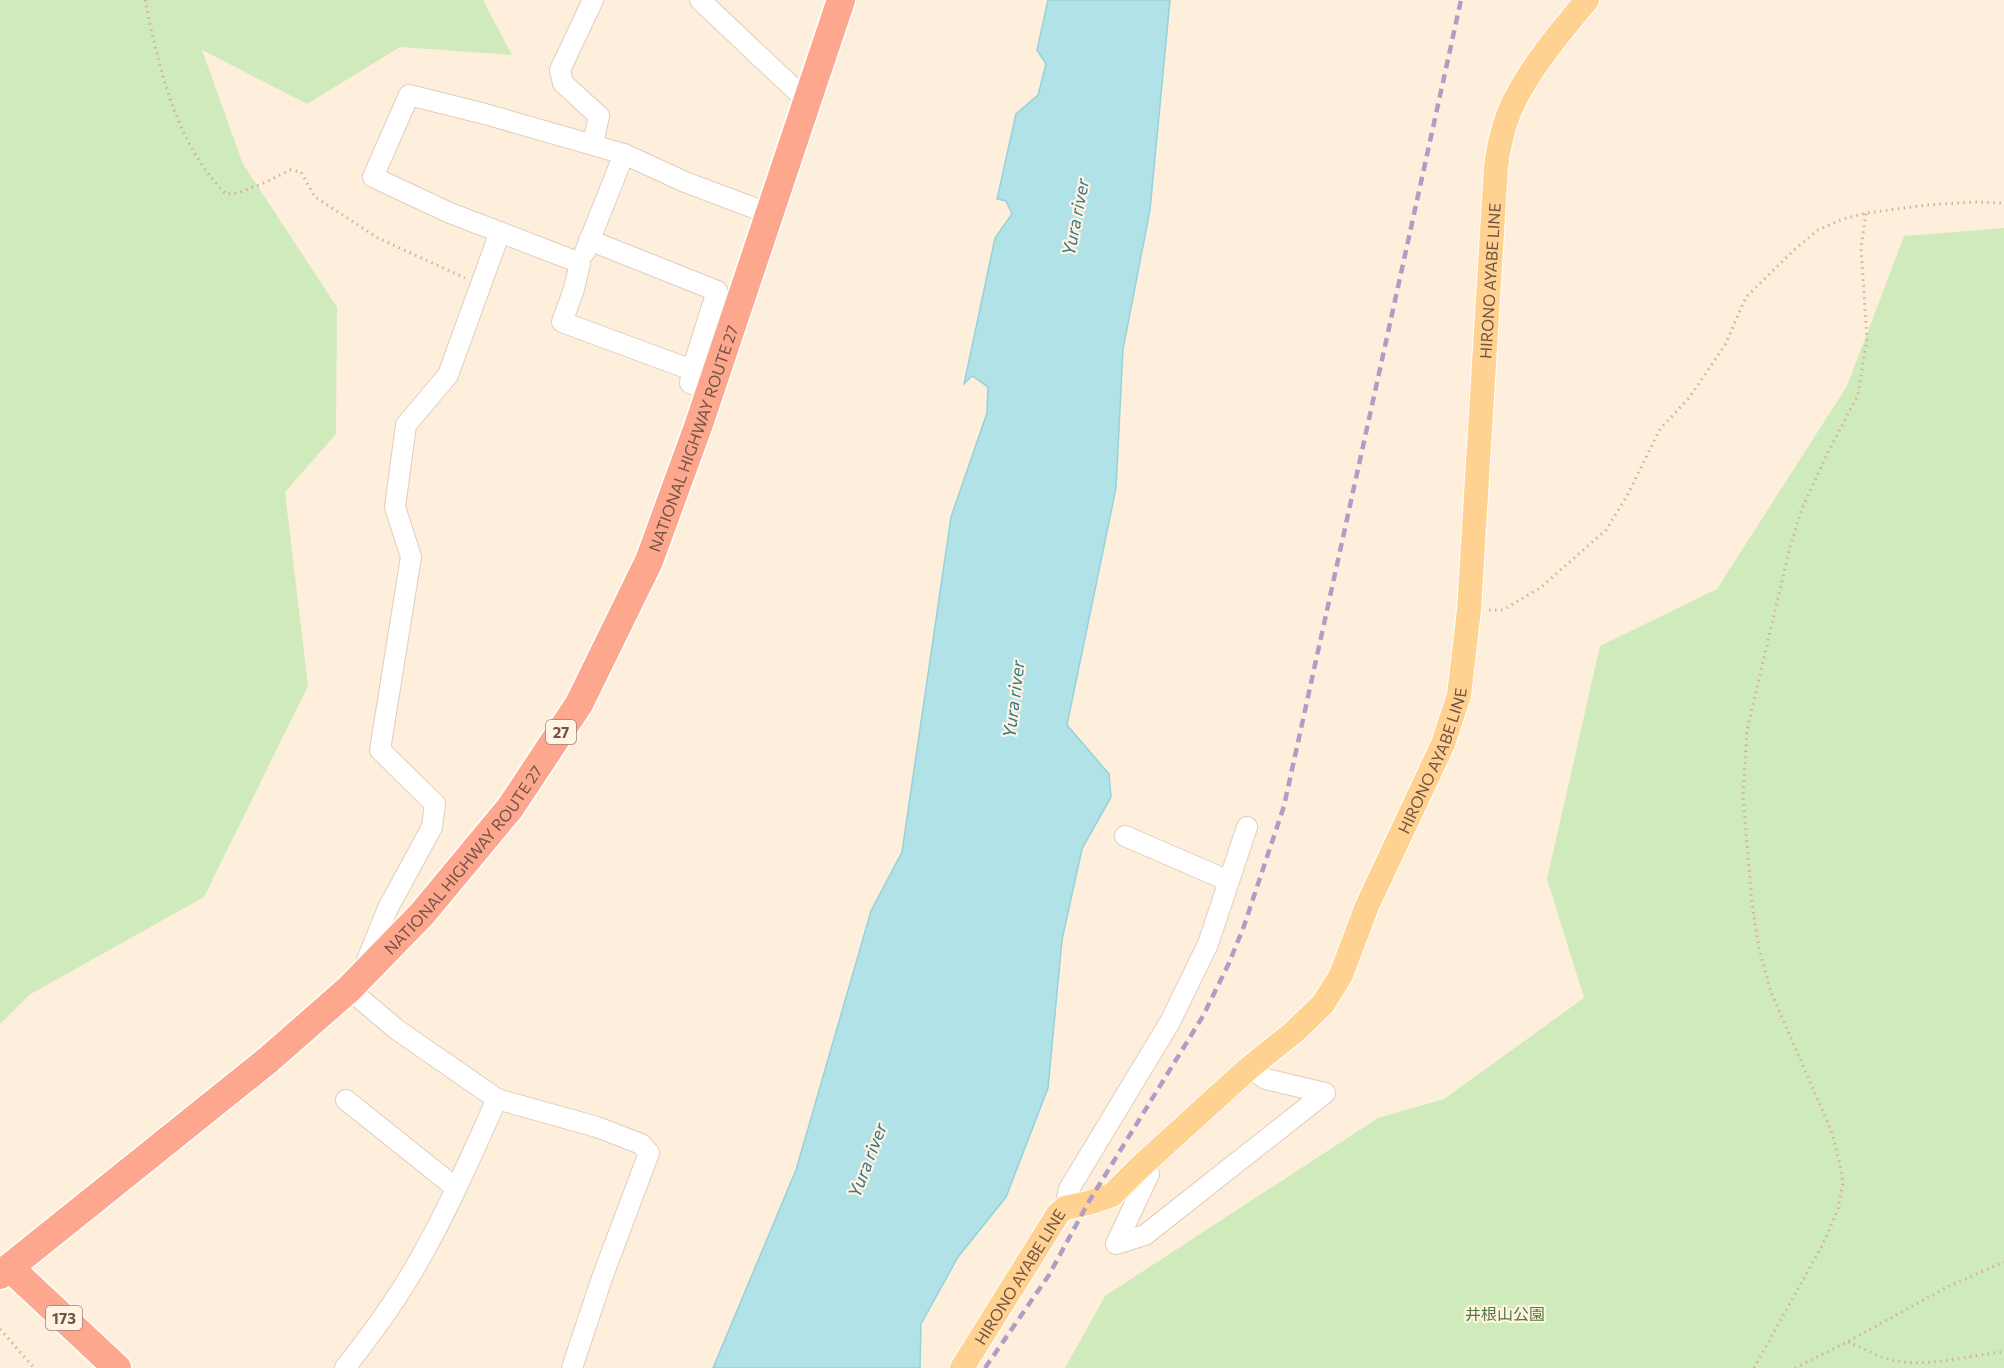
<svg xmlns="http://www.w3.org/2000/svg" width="2004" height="1368" font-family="Commissioner,'Noto Sans JP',sans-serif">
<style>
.green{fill:#d0ebbb}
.water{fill:#b1e2e7;stroke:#96d2da;stroke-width:1.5}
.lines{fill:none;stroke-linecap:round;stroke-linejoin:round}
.minor-casing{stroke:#e3ccbc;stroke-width:22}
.major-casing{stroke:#fff;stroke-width:26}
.highway-casing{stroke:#fff;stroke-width:31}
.path{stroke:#d9ae96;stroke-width:3;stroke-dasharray:1.5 4.5;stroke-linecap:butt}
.minor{stroke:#fff;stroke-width:20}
.major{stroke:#ffd292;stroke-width:24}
.highway{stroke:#fda78e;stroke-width:28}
.rail{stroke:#b19cc6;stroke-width:4.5;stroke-dasharray:9 6;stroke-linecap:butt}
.labels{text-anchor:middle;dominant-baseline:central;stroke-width:4.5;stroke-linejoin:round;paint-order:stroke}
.shield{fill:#fff3e4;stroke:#9e8374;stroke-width:1.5}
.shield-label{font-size:15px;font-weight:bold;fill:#745344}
.street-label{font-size:16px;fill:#745344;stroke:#fff3e4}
.park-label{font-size:16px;fill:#517a3c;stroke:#fff3e4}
.water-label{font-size:18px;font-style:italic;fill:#3b7982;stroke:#fff3e4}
</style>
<rect width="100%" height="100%" fill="#feefdc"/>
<g class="green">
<polygon points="0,0 483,0 512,55 400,47 307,104 202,50 243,164 337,307 336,434 285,492 308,686 204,897 29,995 0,1024"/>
<polygon points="2004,228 2004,1368 1065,1368 1105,1296 1378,1118 1444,1099 1584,998 1547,879 1600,646 1717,589 1847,386 1904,236"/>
</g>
<polygon class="water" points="1048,0 1170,0 1150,210 1123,349 1116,488 1067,725 1109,774 1111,797 1082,849 1062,940 1048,1088 1006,1197 958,1257 921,1324 920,1368 713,1368 796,1170 871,911 902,852 951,517 987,413 988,387 972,376 964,384 995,238 1012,214 1006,201 997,199 1016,114 1038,95 1046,64 1037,50"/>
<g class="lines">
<defs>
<g id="minor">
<polyline points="700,0 807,101"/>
<polyline points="593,144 599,116 563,83 560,70 593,0"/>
<polyline points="589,240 717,291 692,370"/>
<polyline points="585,252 624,154"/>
<polyline points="709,390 690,383 692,370 562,322 574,289 580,263 450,213 373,177 409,95 485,114 624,154 685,182 770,214"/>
<polyline points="1125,836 1229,881"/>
<polyline points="371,966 367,960 388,908 432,827 435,804 380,750 411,557 395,507 406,425 448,375 500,232"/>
<polyline points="349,989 396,1029 497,1099 597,1127 641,1144 649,1153 602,1278 572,1368"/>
<polyline points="346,1100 456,1188"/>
<polyline points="1139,1168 1149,1174 1116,1244 1145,1235 1325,1093 1266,1079 1249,1068"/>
<polyline points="1065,1208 1069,1189 1170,1022 1208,944 1247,827"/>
<path d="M345,1368C370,1336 394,1304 414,1269C446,1215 471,1156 497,1099"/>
</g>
<g id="major">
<path id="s1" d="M962,1368L1058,1214L1065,1208L1088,1203L1112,1195L1139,1168L1249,1068L1294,1032L1323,1004L1341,975L1367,906L1443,744L1459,695L1469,610L1496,167C1498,151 1501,136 1506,121C1519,81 1560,32 1587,0"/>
</g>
<g id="highway">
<polyline points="10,1268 117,1368"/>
<path id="s2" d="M0,1275L268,1060L349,989L422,914L510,808L579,704L649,561L699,424L841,0"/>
</g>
</defs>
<use href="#minor" class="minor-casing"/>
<use href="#major" class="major-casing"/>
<use href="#highway" class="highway-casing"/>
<g class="path">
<path d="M145,0C159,67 175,143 226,194L238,193L264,183L290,170L301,172L315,197L378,238L465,278"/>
<polyline points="1489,610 1503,610 1540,588 1606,530 1627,496 1660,429 1689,398 1725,345 1746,297 1794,250 1818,230 1843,219 1866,213 1927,205 1975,202 2004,203"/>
<polyline points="0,1329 34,1368"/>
<path d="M1848,1342C1863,1348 1880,1358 1896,1361C1932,1367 1968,1355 2004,1352"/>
<polyline points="1754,1368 1823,1244 1838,1209 1843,1183 1841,1168 1831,1130 1771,992 1759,948 1752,904 1743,796 1747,730 1790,547 1801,511 1827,454 1858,395 1867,339 1861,248 1866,213"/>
<polyline points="1795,1368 1847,1342 1949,1286 2004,1262"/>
</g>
<use href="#minor" class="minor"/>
<use href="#major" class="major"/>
<use href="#highway" class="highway"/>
<polyline class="rail" points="985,1368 1049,1275 1088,1203 1203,1016 1229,963 1244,926 1284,806 1461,0"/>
</g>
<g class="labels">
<g class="shield">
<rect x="546" y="720" width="30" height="24" rx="4.5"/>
<rect x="46" y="1306" width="36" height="24" rx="4.5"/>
</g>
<g class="shield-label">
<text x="561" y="732">27</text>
<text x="64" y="1318">173</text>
</g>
<g class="street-label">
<text stroke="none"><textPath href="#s1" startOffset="1278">HIRONO AYABE LINE</textPath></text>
<text stroke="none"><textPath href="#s2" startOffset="1108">NATIONAL HIGHWAY ROUTE 27</textPath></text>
<text stroke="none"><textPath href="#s1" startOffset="792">HIRONO AYABE LINE</textPath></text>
<text stroke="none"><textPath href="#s2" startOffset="624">NATIONAL HIGHWAY ROUTE 27</textPath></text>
<text stroke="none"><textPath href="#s1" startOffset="108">HIRONO AYABE LINE</textPath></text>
</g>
<g class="park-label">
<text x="1505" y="1313">井根山公園</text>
</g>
<g class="water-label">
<text transform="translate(1075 217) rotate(-79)">Yura river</text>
<text transform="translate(1013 699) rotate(-83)">Yura river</text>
<text transform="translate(867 1160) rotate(-69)">Yura river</text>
</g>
</g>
</svg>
